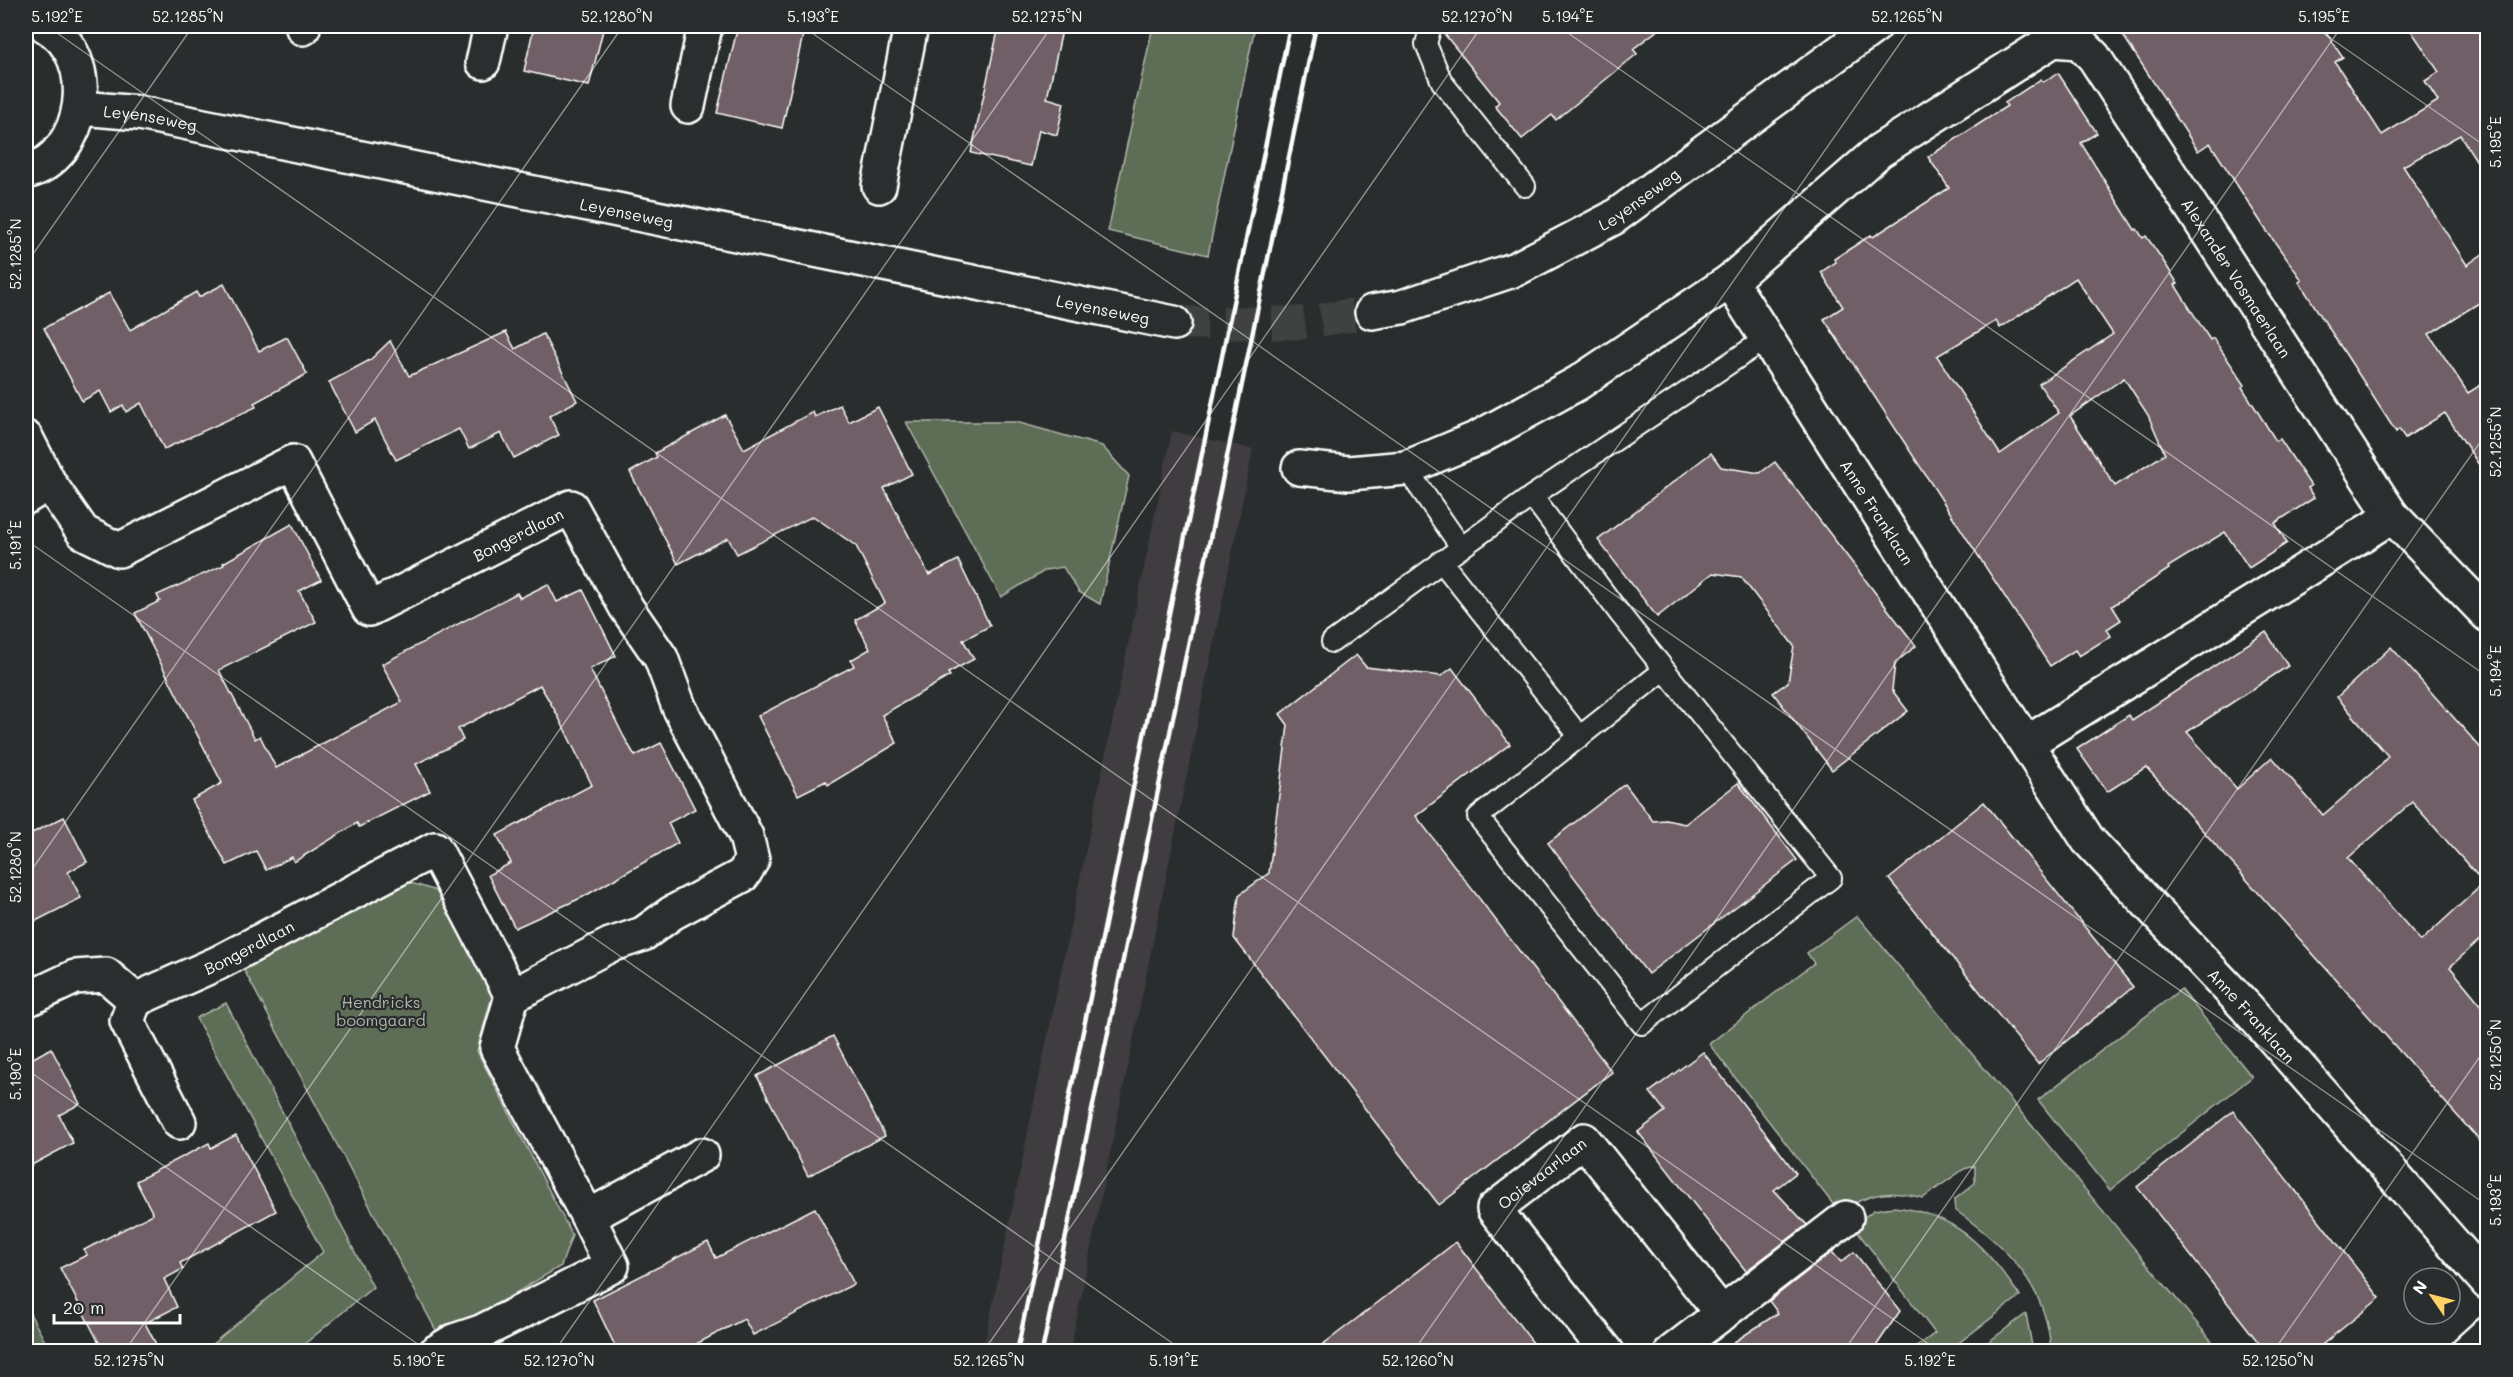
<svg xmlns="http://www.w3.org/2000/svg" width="2513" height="1377" font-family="Mali,sans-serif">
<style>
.built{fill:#3f3c3f}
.green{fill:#5d6d56;stroke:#aeb6aa;stroke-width:1.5}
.building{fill:#715f67;stroke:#fff;stroke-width:1.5;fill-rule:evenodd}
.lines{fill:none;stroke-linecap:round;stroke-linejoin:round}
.tertiary-tunnel{stroke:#3f4243;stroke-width:33;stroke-dasharray:33 16;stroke-linecap:butt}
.service-casing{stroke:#fff;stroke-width:24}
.minor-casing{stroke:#fff;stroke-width:38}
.tertiary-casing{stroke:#fff;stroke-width:38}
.service{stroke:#2a2d2e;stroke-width:20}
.minor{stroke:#2a2d2e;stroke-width:33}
.tertiary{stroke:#2a2d2e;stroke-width:33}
.rail{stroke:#fff;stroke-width:4.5}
.ticks{fill:none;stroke:#fff;stroke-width:1.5;stroke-opacity:0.45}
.labels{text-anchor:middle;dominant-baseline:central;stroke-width:4.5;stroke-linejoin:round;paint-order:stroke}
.street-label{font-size:16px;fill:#fff;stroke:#2a2d2e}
.park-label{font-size:16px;fill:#aeb6aa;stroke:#2a2d2e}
.neatline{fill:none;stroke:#fff;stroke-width:2}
.ticks-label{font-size:15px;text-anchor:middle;fill:#fff}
</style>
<rect width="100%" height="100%" fill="#2a2d2e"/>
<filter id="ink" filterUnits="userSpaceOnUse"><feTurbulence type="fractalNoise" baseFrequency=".0167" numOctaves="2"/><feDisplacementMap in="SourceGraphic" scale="12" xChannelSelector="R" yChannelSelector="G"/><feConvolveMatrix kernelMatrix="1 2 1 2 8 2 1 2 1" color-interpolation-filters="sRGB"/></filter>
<g filter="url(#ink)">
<polygon class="built" points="1172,431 1253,449 1070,1351 983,1351"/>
<g class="green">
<polygon points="1153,26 1255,26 1208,255 1108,231"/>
<polygon points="906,422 1016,422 1102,446 1129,476 1100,604 1079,592 1063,567 1046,570 1001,597"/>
<polygon points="405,881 440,892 492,996 477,1051 572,1235 561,1266 440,1338 242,966"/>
<path d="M1857,916L2220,1351H2051C2047,1285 2006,1246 1955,1210L1954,1200L1975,1183V1166L1964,1169L1923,1198C1888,1189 1869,1193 1839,1212L1709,1044L1814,963L1807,953Z"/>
<polygon points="2181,989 2252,1077 2110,1190 2038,1100"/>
<polygon points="226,1003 373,1287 296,1351 204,1351 323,1252 196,1018"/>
<path d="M1893,1207C1957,1213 1985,1247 2020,1296L1948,1351H1911L1935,1333L1853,1226L1874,1210Z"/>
<polygon points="26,1306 50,1351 26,1351"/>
<polygon points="2026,1314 2033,1351 1976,1351"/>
</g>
<g class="building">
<polygon points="534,26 604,26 589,86 524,71"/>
<polygon points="738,26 805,26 782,128 717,113"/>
<polygon points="999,26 1063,26 1047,98 1064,103 1057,135 1039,130 1031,166 971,153"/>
<polygon points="1443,26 1663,26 1633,49 1637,54 1556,120 1552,115 1522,139 1495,106 1499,102 1442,31"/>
<polygon points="2117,26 2322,26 2343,57 2335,62 2382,135 2438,101 2425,81 2439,72 2408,26 2487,26 2487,177 2460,135 2403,166 2467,265 2487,251 2487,298 2429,334 2468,393 2487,381 2487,477 2445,413 2405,438 2399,429 2396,432 2299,282 2302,280 2264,227 2210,143 2198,151"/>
<path d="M2058,73L2097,133L2081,143L2135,230L2137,229L2143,238L2146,236L2162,259L2178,284L2175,285L2210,340L2213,338L2245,385L2242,387L2276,441L2280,439L2311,486L2308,488L2314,498L2275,523L2287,543L2249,568L2225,532L2168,567L2169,569L2112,606L2121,620L2107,629L2111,636L2079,656L2075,650L2050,666L1824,319L1843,307L1821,272L1836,262L1834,259L1871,235L1873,237L1949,188L1928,157L2007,106L2005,103L2041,79L2043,82ZM2076,278L2113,334L2039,384L2059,413L2000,454L1937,356L1996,321L2000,328ZM2124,378L2148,415L2165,454L2115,486L2070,416Z"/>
<polygon points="224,284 259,351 287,337 307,374 254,403 256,407 164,449 141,403 126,412 123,405 111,412 100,391 82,401 44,328 109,293 130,330 196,292 199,297"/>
<polygon points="506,332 515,349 543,334 577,401 549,416 559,435 514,458 501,433 469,449 459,429 396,460 375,420 355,432 329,382 370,360 390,341 409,376"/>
<polygon points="840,405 849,422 878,407 912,474 884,488 929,575 958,560 990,626 963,640 974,659 948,673 950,676 882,715 897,743 828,785 826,781 798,795 758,716 854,666 851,660 870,649 855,620 885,603 856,546 813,516 737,554 728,538 678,564 630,472 657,457 655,453 725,415 744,449 813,412 815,417"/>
<polygon points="1711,453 1721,467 1760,473 1775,462 1916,646 1895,663 1892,690 1908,711 1832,770 1773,693 1788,682 1794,646 1741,577 1713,573 1657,617 1598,540"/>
<polygon points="292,524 321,580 299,591 316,622 219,670 255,739 260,736 276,768 402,702 382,664 517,593 520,598 548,584 557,602 583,590 616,656 590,669 624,737 635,756 661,743 695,809 668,823 678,843 583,897 515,928 488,875 511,863 497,835 592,785 557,714 540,685 458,729 463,740 416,764 430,791 359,827 357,823 294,862 292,857 266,870 256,851 227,865 192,800 222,783 135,613 160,601 157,595 224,565 223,563"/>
<path d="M2266,632L2288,666L2187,732L2237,789L2272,757L2323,815L2380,766L2388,756L2337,697L2391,647L2487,755V933L2450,967L2487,1012V1149L2146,767L2107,792L2077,749L2129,715L2132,720ZM2412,802L2484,883L2421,941L2348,858Z"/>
<polygon points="1356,655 1366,667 1441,676 1452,668 1510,744 1416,816 1612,1072 1439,1205 1234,938 1239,895 1269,873 1288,725 1280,714"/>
<polygon points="1738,783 1797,860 1648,974 1548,843 1625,784 1653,821 1666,820 1685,824"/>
<polygon points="1984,802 2133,987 2038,1064 1889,879"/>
<polygon points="64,817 87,862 68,872 81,898 26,926 26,836"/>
<polygon points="833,1036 885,1136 808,1176 757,1076"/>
<polygon points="51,1048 80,1104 59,1115 73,1143 26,1168 26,1051 30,1060"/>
<polygon points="1703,1052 1796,1173 1774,1190 1807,1225 1746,1271 1638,1132 1665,1111 1650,1092"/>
<polygon points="2233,1111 2380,1298 2313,1352 2266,1352 2137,1187"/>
<polygon points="236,1135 276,1211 180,1263 183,1269 164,1279 177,1307 145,1323 160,1352 104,1352 60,1268 87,1255 84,1250 153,1214 136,1181 209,1143 211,1148"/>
<polygon points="815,1208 854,1284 753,1335 744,1319 681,1352 618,1352 593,1300 708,1242 716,1258"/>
<polygon points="1456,1242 1540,1352 1313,1352 1376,1304"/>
<polygon points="1832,1252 1841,1262 1854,1252 1900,1311 1872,1352 1719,1352 1778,1313 1769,1301"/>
</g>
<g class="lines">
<polyline class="tertiary-tunnel" points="1174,323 1299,323 1372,312"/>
<defs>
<g id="service">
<polyline points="1431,26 1426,44 1442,82 1525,186"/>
<polyline points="1406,468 1461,547"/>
<polyline points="1532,496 1620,614 1831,878 1642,1024 1478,817 1664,670"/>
<polyline points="1441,561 1580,737"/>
<polyline points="1332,642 1532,496 1767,338"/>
</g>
<g id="minor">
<polyline points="303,28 303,26"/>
<polyline points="483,62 491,26"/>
<polyline points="688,106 705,26"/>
<polyline points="879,186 911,26"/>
<path id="s1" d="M1730,281L2088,840L2246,1007L2488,1283"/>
<polyline points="26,438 49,483"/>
<path id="s2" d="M1299,468L1349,473L1406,468L1478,438L1578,383L1730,281L1879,151L2053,40L2079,42L2094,57L2392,516"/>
<path id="s3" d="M26,497L49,483L83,532L119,550L293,462L369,609L571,507L626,607L661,658L679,707L746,836L752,860L743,875L672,913L643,934L610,945L512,996"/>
<polyline points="2027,743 2392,516 2488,615"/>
<path id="s4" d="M26,1000L75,977L106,975L135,1000L218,963L435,849L512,996L497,1048L588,1217"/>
<polyline points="135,1000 127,1021 179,1122"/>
<polyline points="436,1352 454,1341 481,1332 612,1266 588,1217 702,1155"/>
<path id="s5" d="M1607,1352L1494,1209L1584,1140L1722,1314"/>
<polyline points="1672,1352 1846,1218"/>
<polyline points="2467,1352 2488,1333"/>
</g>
<g id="tertiary">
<path id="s6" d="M81,108L139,113L1174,323"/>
<path d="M26,172C87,156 101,57 46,26"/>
<path id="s7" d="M1372,312L1402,307L1516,269L1613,218L1875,26"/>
</g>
</defs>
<use href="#service" class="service-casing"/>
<use href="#minor" class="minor-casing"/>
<use href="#tertiary" class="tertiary-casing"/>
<use href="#service" class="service"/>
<use href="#minor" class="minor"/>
<use href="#tertiary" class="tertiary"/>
<g class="rail">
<polyline points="1017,1352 1290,26"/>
<polyline points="1042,1352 1316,26"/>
</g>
</g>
</g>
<path class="ticks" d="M47,26L1940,1352M802,26L2488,1206M1558,26L2488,677M2313,26L2488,148M26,264L193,26M26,540L1185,1352M26,878L623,26M26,1069L429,1352M124,1352L1052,26M554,1352L1482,26M983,1352L1912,26M1413,1352L2342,26M1843,1352L2488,431M2273,1352L2488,1045"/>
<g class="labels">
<g class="street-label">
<text stroke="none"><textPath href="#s6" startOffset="70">Leyenseweg</textPath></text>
<text stroke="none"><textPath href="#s7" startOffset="292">Leyenseweg</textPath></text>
<text stroke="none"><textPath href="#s6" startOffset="556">Leyenseweg</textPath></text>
<text stroke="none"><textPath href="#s2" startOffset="1197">Alexander Vosmaerlaan</textPath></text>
<text stroke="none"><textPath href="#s6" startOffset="1042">Leyenseweg</textPath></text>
<text stroke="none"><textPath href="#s1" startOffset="274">Anne Franklaan</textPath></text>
<text stroke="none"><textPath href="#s3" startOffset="654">Bongerdlaan</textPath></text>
<text stroke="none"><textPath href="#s4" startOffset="249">Bongerdlaan</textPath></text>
<text stroke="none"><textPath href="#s1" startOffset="904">Anne Franklaan</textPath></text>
<text stroke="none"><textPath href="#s5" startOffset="242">Ooievaarlaan</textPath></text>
</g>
<g class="park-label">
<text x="381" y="1001">Hendricks<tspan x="381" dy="18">boomgaard</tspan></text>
</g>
</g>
<rect width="2513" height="1377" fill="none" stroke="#2a2d2e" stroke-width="66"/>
<g transform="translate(2432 1296) rotate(305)"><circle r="28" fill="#2a2d2e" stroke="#7f8182" stroke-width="1.5"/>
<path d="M0-4.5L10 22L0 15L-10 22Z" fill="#ffd166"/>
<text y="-9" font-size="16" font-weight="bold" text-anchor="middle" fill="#ffffff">N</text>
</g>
<path d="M54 1314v9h126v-9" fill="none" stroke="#ffffff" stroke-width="3"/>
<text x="63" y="1314" font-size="18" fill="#ffffff" stroke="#2a2d2e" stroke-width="4.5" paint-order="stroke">20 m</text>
<rect x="33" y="33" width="2447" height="1311" class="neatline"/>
<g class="ticks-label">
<text x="57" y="22">5.192°E</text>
<text x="188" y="22">52.1285°N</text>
<text x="617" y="22">52.1280°N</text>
<text x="813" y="22">5.193°E</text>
<text x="1047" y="22">52.1275°N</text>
<text x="1477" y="22">52.1270°N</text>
<text x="1568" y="22">5.194°E</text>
<text x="1907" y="22">52.1265°N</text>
<text x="2324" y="22">5.195°E</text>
<text transform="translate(2496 142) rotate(-90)" y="5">5.195°E</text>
<text transform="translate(16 254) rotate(-90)" y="5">52.1285°N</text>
<text transform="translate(2496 442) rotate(-90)" y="5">52.1255°N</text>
<text transform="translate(16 545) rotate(-90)" y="5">5.191°E</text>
<text transform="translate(2496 671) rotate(-90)" y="5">5.194°E</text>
<text transform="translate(16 867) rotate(-90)" y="5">52.1280°N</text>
<text transform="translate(2496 1055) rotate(-90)" y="5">52.1250°N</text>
<text transform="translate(16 1074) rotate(-90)" y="5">5.190°E</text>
<text transform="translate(2496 1200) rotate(-90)" y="5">5.193°E</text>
<text x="129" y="1366">52.1275°N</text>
<text x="419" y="1366">5.190°E</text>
<text x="559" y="1366">52.1270°N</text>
<text x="989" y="1366">52.1265°N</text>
<text x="1174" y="1366">5.191°E</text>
<text x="1418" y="1366">52.1260°N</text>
<text x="1930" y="1366">5.192°E</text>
<text x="2278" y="1366">52.1250°N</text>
</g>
</svg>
